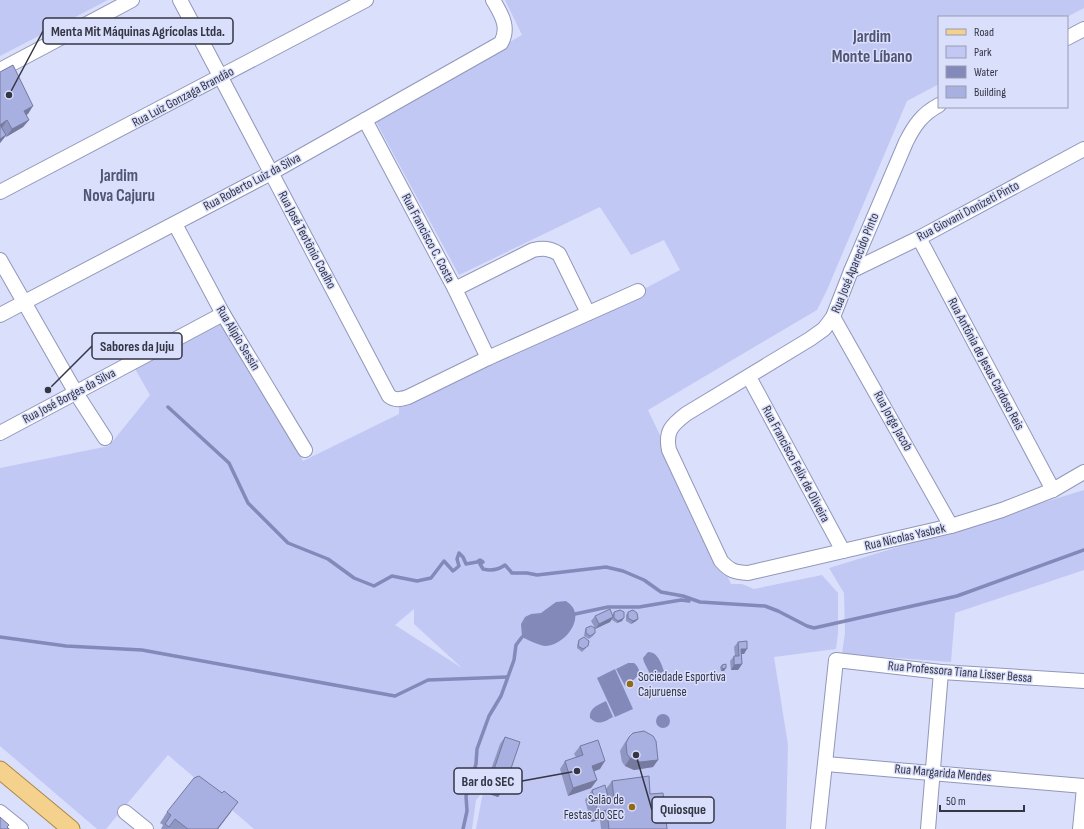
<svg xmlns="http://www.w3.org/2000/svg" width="1084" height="829" font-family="'Sofia Sans Condensed',sans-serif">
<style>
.green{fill:#c2c8f4;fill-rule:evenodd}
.water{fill:#8389b9}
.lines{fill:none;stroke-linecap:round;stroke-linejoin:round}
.stream{stroke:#8389b9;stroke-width:3.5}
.minor-casing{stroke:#9297b9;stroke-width:16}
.major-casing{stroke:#ad8743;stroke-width:19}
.minor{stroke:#fff;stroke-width:14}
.major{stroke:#f5d18e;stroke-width:17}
.wall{fill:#9096c2}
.shaded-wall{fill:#767a9e}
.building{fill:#a8afe1;stroke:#767a9e}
.poi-dot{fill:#936a14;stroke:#dadffc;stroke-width:1.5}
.labels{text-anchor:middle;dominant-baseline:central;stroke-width:3;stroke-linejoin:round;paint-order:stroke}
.street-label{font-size:13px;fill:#343644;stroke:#dadffc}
.poi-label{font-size:13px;fill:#343644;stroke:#dadffc;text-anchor:start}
.district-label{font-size:17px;font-weight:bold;fill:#515573;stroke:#dadffc}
.leader{fill:none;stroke:#343644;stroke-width:1.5}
.callout-dot{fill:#343644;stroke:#dadffc;stroke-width:1.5}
.callout{fill:#dadffc;stroke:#343644;stroke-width:1.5}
.callout-label{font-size:14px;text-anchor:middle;font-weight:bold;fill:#343644}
</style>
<rect width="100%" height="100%" fill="#dadffc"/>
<g class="green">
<polygon points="0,0 108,0 0,56"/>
<path d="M505,0H1084V8L1067,17H939V84L907,101L827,290L817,310L648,410L731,584H742L754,589L822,575L838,593V633L836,649L774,657L788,745L786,829H476L483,792L476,800L472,829H254L168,755L106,829H97L0,746V468L109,446L150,395L134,367L212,322L225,323L303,461L399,414V404L595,315L680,270L664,240L631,255L600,207L459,275L375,120L522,35ZM414,609V624L462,668L395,625Z"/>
<polygon points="1084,490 1084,570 955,613 951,662 842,654 845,633 844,593 829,568"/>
</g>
<g class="water">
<path d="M566,601C570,604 574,607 575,613C578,628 560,646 545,646C538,645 528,640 522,637L521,624L525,617L531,614L541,613L556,602Z"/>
<path d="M648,652C658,652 661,663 664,671L652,678L644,662L643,658Z"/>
<path d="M628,663H634C646,673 633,681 625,686L616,669Z"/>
<polygon points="615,669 633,709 615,717 597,678"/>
<path d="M606,701L613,717C604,722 598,726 590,718C589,708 598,705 606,701Z"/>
<circle cx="663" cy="721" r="7"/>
</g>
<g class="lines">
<g class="stream">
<path d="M168,407L229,463L248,503L288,543L328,559L354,578L374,586L392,576L417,581L431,578L444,561L453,571L459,566L457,559L459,553L463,557L466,564L477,562L480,560L483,562L480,564L483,569C491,571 498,570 505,565L512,573H527L537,575L606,567L623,571L644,580L661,592L683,596L700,602L765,606L778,611L807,626L814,628L957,596L1084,550"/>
<polyline points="575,614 608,607 639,607 681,600 689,601"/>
<polyline points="0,637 66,646 142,650 395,696 428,680 507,677"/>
<polyline points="463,829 467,811 466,796 476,764 477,749 489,716 501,696 514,660 516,645 522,637"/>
</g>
<defs>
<g id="minor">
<path d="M180,0L389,396C396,401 401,399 408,397L488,358L638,291"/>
<polyline points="1067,38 1084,29"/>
<polyline points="0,70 132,0"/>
<path d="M939,105C922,114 914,126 906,142L851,271L833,317L824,329L810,339L686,414C672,425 665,431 669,450L721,561C730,571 734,572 748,573L951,526L1002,510L1053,490L1084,472"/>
<polyline points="365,120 455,289 488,358"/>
<polyline points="0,192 366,0"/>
<polyline points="175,224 223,314 305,450"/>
<polyline points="919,238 1053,490"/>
<polyline points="0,260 76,393 105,438"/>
<polyline points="851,271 919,238 1084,149"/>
<path d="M455,289L533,250C543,248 550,248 559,254L588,313"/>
<path d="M0,315L271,173L501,43C510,27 501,14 493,0"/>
<polyline points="833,317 951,526"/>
<polyline points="749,377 843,551"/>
<polyline points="0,433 223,314"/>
<polyline points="826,764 1084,786"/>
<polyline points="0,812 21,829"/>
<polyline points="125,812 146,829"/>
<polyline points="818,829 836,660 941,672 1084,681"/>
<polyline points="928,829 941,672"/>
<polyline points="1080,829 1084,788"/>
</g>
<polyline id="major" points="0,770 71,829"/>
</defs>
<use href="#minor" class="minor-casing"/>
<use href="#major" class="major-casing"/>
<use href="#minor" class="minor"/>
<use href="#major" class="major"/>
</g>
<g class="wall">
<polygon points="0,72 28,114 26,115 29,120 23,127 6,137 6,136 0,143"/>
<polygon points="614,612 622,621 617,623 612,620 612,619 610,622 595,629 595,633 593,636 589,639 584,636 585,630 586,628 595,628 591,621 595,616 612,615"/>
<polygon points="628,612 638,619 636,621 631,624 626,621 626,615"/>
<polygon points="579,640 586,648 582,652 577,648 578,642"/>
<polygon points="738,642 744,654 741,654 742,664 738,670 731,670 730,661 734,656 735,656 734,647"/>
<polygon points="722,665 726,668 724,671 721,671 720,667"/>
<polygon points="505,737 504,789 498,797 483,792 500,744"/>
<polygon points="629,737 658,760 653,767 634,770 625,766 622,762 620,751 624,744"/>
<polygon points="580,746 600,769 594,771 597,780 591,788 568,796 560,769 565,761 576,757 574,754"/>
<polygon points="612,781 650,794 667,829 601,829 600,820 591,822 585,800 592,790 606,789"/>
<polygon points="167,812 231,812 218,829 161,829 163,825 160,823"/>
</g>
<g class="shaded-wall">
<polygon points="33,106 28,114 19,119 24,111"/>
<polygon points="7,120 2,128 0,129 0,125"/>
<polygon points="29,120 23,127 6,137 12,129"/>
<polygon points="6,135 0,143 0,139"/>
<polygon points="613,617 610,622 595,629 599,624"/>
<polygon points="624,618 622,621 617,623 618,621"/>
<polygon points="638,619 636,621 631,624 633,621"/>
<polygon points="741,649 747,649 744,654 739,654"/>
<polygon points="742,664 738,670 731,670 734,665"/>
<polygon points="726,668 724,671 721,671 722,669"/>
<polygon points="630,758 658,760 653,767 634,770 625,766"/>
<polygon points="605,761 600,769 587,774 592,766"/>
<polygon points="597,780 591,788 568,796 573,788"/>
<polygon points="489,784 504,789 498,797 483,792"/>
<polygon points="238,802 218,829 217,829"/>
<polygon points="607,810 600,820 591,822 598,812"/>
</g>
<g class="building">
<polygon points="13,65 33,106 24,111 29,120 12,129 7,120 0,125 0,72"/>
<polygon points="0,125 6,135 0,139"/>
<polygon points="610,609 613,617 599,624 595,616"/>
<polygon points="620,610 624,612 624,618 618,621 614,618 614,612"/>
<polygon points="633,610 637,613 638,619 633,621 628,618 628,612"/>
<polygon points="591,626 595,628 595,633 590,636 586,633 586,628"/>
<polygon points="584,637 589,641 588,646 583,649 578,646 579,640"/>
<polygon points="747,641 747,649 741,649 742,664 734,665 734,656 739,656 738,642"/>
<polygon points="726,664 726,668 722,669 722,665"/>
<polygon points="644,731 653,736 656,741 658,760 640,762 630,758 627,754 626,743 629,737 633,733"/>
<polygon points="505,737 520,742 504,789 489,784"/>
<polygon points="598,740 605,761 592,766 597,780 573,788 565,761 583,755 580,746"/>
<polygon points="199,776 222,793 224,791 238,802 217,829 188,829 175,819 169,827 165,824 171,815 167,812 194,778"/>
<polygon points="649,776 650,794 663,793 667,829 609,829 607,810 598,812 592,790 605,785 609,800 614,799 612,781"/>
<polygon points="0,817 9,825 7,827 9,829 0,829"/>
</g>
<g class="poi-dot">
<circle cx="630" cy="684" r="4"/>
<circle cx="632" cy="807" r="4"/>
</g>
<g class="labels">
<g class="street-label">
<text transform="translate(183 97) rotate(-28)">Rua Luiz Gonzaga Brandão</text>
<text transform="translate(252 182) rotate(-28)">Rua Roberto Luiz da Silva</text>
<text transform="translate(968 211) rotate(-28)">Rua Giovani Donizeti Pinto</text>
<text transform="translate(428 238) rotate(62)">Rua Francisco C. Costa</text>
<text transform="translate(307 240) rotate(62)">Rua José Teotônio Coelho</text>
<text transform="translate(855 263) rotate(-68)">Rua José Aparecido Pinto</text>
<text transform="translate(238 338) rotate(59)">Rua Alipio Sessin</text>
<text transform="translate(986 364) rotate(62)">Rua Antônia de Jesus Cardoso Reis</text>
<text transform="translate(69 396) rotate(-28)">Rua José Borges da Silva</text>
<text transform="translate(893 421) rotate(61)">Rua Jorge Jacob</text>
<text transform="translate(796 464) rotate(62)">Rua Francisco Felix de Oliveira</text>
<text transform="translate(905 537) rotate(-13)">Rua Nicolas Yasbek</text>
<text transform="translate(960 672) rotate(5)">Rua Professora Tiana Lisser Bessa</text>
<text transform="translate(943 773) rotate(5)">Rua Margarida Mendes</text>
</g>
<g class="poi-label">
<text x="638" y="677">Sociedade Esportiva<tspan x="638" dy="15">Cajuruense</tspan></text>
<text x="624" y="800" text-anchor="end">Salão de<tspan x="624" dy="15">Festas do SEC</tspan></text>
</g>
<g class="district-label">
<text x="872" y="37">Jardim<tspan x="872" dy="20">Monte Líbano</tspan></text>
<text x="119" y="176">Jardim<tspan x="119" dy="20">Nova Cajuru</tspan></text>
</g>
</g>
<path class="leader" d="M9 95L43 31M48 390L92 346M577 771L522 781M636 755L652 810"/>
<g class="callout-dot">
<circle cx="9" cy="95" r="4"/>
<circle cx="48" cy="390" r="4"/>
<circle cx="577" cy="771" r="4"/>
<circle cx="636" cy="755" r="4"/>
</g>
<g class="callout">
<rect x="43" y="18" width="190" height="26" rx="4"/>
<rect x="92" y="333" width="90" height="26" rx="4"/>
<rect x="454" y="768" width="68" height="26" rx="4"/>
<rect x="652" y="797" width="62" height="26" rx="4"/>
</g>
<g class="callout-label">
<text x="138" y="36">Menta Mit Máquinas Agrícolas Ltda.</text>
<text x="137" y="351">Sabores da Juju</text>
<text x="488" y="786">Bar do SEC</text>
<text x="683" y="814">Quiosque</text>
</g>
<rect x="938" y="16" width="130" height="92" fill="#dadffc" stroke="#989bb2"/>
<rect x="946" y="29" width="20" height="6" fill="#f5d18e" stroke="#989bb2"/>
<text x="974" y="36" font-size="12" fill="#343644">Road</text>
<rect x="946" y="46" width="20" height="12" fill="#c2c8f4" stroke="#989bb2"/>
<text x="974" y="56" font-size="12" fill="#343644">Park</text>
<rect x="946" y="66" width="20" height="12" fill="#8389b9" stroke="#989bb2"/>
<text x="974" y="76" font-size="12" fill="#343644">Water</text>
<rect x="946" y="86" width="20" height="12" fill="#a8afe1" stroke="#989bb2"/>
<text x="974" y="96" font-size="12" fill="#343644">Building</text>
<path d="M940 805v6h84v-6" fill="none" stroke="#343644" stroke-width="2"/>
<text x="946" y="805" font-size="12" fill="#343644" stroke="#dadffc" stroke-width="3" paint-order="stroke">50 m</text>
</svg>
